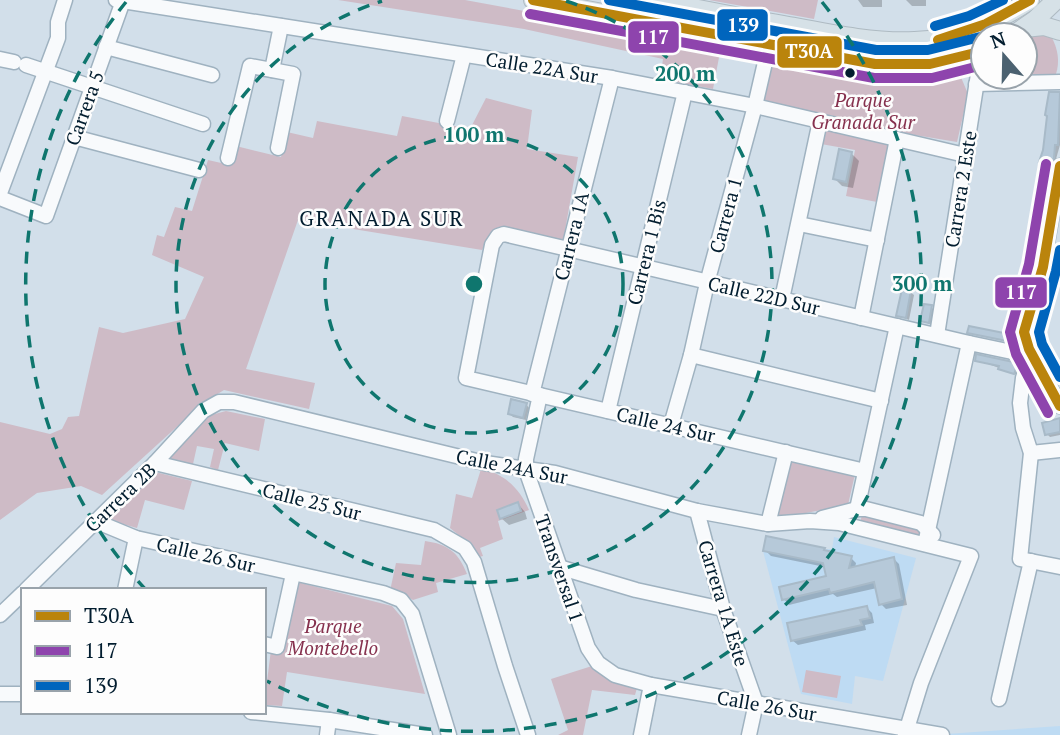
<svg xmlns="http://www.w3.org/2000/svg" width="1060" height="735" font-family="'PT Serif',serif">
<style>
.built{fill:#bedbf3}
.green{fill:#cebbc6}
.shadow{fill:#0003}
.building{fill:#b6c9d9;stroke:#a8bac8;stroke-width:2}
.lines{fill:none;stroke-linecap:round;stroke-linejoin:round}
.minor-casing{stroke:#9fb2c0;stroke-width:17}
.major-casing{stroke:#aebac2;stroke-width:20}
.minor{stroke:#f8fafc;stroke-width:14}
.major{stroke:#d6e1e7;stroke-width:18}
.bus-1-casing{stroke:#fdfdfd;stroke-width:16}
.bus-2-casing{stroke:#fdfdfd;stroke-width:16}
.bus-3-casing{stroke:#fdfdfd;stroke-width:16}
.bus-1{stroke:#ba840c;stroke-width:10}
.bus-2{stroke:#8e44ad;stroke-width:10}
.bus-3{stroke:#0065bd;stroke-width:10}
.ring{fill:none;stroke:#0f766e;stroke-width:3.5;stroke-dasharray:12 9}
.bus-dot{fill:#021d2f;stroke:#fdfdfd;stroke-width:2.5}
.labels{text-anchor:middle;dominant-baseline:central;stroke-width:5;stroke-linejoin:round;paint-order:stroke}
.street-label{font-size:19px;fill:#021d2f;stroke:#fdfdfd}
.park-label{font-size:19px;font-style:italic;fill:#86314e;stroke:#fdfdfd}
.neighbourhood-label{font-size:21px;letter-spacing:2px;fill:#021d2f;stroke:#fdfdfd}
.centre{fill:#0f766e;stroke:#fdfdfd;stroke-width:3.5}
.ring-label{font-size:21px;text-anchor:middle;font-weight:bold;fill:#0f766e;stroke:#fdfdfd;stroke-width:5;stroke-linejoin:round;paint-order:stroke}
.line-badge{stroke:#fdfdfd;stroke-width:2.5}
.badge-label{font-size:19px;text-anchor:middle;font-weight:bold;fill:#fff}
</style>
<rect width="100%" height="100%" fill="#d2dfea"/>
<g class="built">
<polygon points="834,537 916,558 883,681 855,676 852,704 801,694 763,551 832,549"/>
<polygon points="1060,726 1060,735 946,735 946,734"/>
</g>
<g class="green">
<polygon points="338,0 465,0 721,47 713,89 660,79 663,59 524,29"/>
<polygon points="709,0 818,0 814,19"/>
<path d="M1041,33L1051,36C1058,49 1060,61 1056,74L1040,79L1025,77V38Z"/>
<polygon points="772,57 877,76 918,76 958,70 968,94 957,142 891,131 877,202 846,196 855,150 821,144 826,115 762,103"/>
<polygon points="486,98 532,110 527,149 578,157 563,242 500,229 492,232 482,250 298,220 246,369 315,383 309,409 224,390 203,403 102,495 81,486 37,493 0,520 0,422 50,434 62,429 68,417 79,416 99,327 123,333 185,319 204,277 152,255 157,235 164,237 175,207 192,211 208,160 230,165 236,146 281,157 287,132 313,138 317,121 397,136 402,116 470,129"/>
<polygon points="226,411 265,419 259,451 225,443 218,470 210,467 214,449 197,446 193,464 175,462 170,458 170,455 211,415"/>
<polygon points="789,460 855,474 848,505 774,519"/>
<path d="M481,469C504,473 520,489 529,510L498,521L503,539L480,548L483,556L479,557L471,545L450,528L456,494L472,498Z"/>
<polygon points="155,472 192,481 184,510 145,500 137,528 105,519"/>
<polygon points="862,514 922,527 919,538 860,525"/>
<path d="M425,541C448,544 459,553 467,574L436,583L438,592L413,600L400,592L390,591L396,563L421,565Z"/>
<polygon points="297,582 392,606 403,619 425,694 287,672 282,706 264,705 271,650"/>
<polygon points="592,666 614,680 637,688 635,695 592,690 583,735 558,735 568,730 551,679"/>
<polygon points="806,670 841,676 837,698 802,692"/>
</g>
<g class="shadow">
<polygon points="858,0 882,0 882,7 863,7"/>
<polygon points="906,0 926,0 926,6 912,6"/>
<polygon points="1060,92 1060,145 1054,166 1045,164 1041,161 1051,93"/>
<polygon points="852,154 859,161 853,188 842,186 835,179"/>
<polygon points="910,292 914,295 909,320 898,315"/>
<polygon points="931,307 934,310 932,325 922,321"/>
<polygon points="977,360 1017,365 1019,366 1016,374"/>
<polygon points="1035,381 1036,383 1041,391 1036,392 1033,389"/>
<polygon points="526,404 529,408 526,420 513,417 510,414"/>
<polygon points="1060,423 1060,435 1050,437 1047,434"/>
<polygon points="518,504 525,512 527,519 509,525 501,518"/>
<polygon points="765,550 824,550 851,558 856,563 855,568 893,558 899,564 907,605 886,609 881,604 877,588 837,597 833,594 789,605 784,599 828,577 825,567 771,556"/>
<polygon points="866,607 872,613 874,623 865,625 866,630 798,645 792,640"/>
</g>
<g class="building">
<polygon points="1049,92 1060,92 1058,145 1055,145 1054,158 1051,164 1039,162 1043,150 1047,116 1045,115"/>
<polygon points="839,149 852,152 846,182 833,179"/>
<polygon points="902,289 911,290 906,318 896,316"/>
<polygon points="924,304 932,305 929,323 920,321"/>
<polygon points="969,326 1014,335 1012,342 967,333"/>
<polygon points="976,354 1018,363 1014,374 998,369 999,366 975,361"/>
<polygon points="511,399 527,403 523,418 508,414"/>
<polygon points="1060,418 1060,432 1045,435 1042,423"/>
<polygon points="518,502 521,511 500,519 497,510"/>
<polygon points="766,536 825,548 824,550 852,556 849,568 894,557 902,599 879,605 874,582 830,593 829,589 782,600 779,587 826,576 823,563 763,551"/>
<polygon points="867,606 870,618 860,620 862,625 791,641 787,623"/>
</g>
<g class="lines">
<defs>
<g id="minor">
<polyline points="116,0 612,78 755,106 965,155"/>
<polyline points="106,47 212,75"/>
<polyline points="0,59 14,62"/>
<polyline points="26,65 203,124"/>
<polyline points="272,70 281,26"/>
<polyline points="976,84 1060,82"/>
<polyline points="447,121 464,55"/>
<polyline points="74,137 199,170"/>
<polyline points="228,158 250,66 293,74 278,148"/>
<polyline points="1060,166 1043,267 1024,332 1029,349 1060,406"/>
<polyline points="0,193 58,38 58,22 65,0"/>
<polyline points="0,198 46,216 123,1"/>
<polyline points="799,224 877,240"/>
<polyline points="782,299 820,121"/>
<polyline points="861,318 897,139"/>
<polyline points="937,335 979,68 983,56"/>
<polyline points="1031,353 1023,378 1020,403 1023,428 1031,453 1020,559 1060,567"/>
<polyline points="691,355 881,401"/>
<polyline points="532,394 612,78"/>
<polyline points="540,395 526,459 526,470 588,648 598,663 615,675 651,685 942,735"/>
<polyline points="608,411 685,92"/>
<polyline points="671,425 691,355 707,283 755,106 769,45"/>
<polyline points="1031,453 1060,450"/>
<polyline points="155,463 434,530 465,548 474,562 505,666 528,735"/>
<polyline points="865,471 466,378 492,245 498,236 504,234 969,343 1012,352 1031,353"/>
<polyline points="857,509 897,326"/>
<polyline points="697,511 723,609 756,703 749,735"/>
<polyline points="822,518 857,509 866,509 921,523 933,535"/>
<polyline points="95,521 136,538 383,593 401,600 412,614 449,735"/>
<polyline points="768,524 786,452"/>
<polyline points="925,544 969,343"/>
<polyline points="562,568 636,590 723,609"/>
<polyline points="26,590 155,463 203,411 219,402 234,402 485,463 555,473 697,511 768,524 810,521 839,523 971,556 921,683 905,735"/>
<polyline points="125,590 136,538"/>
<polyline points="0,615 23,593"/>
<polyline points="264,644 277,647 293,574"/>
<polyline points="0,694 23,694"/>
<polyline points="999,699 1031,561"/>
<polyline points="251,712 329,720 425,735"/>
<polyline points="327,735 329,720"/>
<polyline points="641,735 651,685"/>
</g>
<g id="major">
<polyline points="533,0 875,64 930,64 983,51"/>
<path d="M652,0C698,9 743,18 789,26C883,44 946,57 1030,0"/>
<polyline points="1024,28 1044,26 1060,31"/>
<polyline points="1013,35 1035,20 1056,0"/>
</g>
</defs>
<use href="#minor" class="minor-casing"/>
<use href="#major" class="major-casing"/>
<use href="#minor" class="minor"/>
<use href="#major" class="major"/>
<defs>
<g id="bus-1">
<polyline points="533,0 875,64 930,64 983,51"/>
<polyline points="938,40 986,24 1030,0"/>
<polyline points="1060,166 1043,267 1024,332 1029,349 1060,406"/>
</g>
<g id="bus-2">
<polyline points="530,14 874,78 932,78 983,65"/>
<polyline points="1046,164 1029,264 1010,332 1016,354 1048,413"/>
</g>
<g id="bus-3">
<polyline points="609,0 876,50 928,50 980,37"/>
<polyline points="935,26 969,16 1003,0"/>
<polyline points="1060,250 1056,271 1039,332 1042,344 1060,377"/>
</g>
</defs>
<use href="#bus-1" class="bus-1-casing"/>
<use href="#bus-2" class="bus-2-casing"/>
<use href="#bus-3" class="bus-3-casing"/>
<use href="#bus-1" class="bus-1"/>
<use href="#bus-2" class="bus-2"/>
<use href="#bus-3" class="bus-3"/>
</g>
<g class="ring">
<circle cx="474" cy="284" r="149"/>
<path d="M566 1A298 298 0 1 1 382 1"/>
<path d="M146 590A448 448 0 0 1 126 2M822 2A448 448 0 0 1 267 681"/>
</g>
<circle class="bus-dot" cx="850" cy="73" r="6"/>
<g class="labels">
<g class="street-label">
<text transform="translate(542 67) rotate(9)">Calle 22A Sur</text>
<text transform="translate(84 108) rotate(-70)">Carrera 5</text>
<text transform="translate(960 189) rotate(-81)">Carrera 2 Este</text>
<text transform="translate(725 215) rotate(-75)">Carrera 1</text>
<text transform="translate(571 236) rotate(-76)">Carrera 1A</text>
<text transform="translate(646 252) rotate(-76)">Carrera 1 Bis</text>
<text transform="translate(764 295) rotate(13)">Calle 22D Sur</text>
<text transform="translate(666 424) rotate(13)">Calle 24 Sur</text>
<text transform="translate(512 466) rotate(11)">Calle 24A Sur</text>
<text transform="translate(120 497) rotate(-44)">Carrera 2B</text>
<text transform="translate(312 501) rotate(14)">Calle 25 Sur</text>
<text transform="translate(206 554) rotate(13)">Calle 26 Sur</text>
<text transform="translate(560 568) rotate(71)">Transversal 1</text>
<text transform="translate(724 603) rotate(73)">Carrera 1A Este</text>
<text transform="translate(767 705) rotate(10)">Calle 26 Sur</text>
</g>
<g class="park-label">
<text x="863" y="99">Parque<tspan x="863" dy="22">Granada Sur</tspan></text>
<text x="333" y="625">Parque<tspan x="333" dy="22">Montebello</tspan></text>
</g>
<g class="neighbourhood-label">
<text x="382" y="218">GRANADA SUR</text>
</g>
</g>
<circle cx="474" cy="284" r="10" class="centre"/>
<g class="ring-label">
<text x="685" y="81">200 m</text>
<text x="474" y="142">100 m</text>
<text x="922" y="291">300 m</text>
</g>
<g class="line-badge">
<rect x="716" y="8" width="53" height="34" rx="7" fill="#0065bd"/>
<rect x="627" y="20" width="53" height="34" rx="7" fill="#8e44ad"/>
<rect x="776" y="35" width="67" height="34" rx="7" fill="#ba840c"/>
<rect x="994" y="276" width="54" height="33" rx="7" fill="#8e44ad"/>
</g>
<g class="badge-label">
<text x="743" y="32">139</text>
<text x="653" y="44">117</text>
<text x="809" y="58">T30A</text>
<text x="1021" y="299">117</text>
</g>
<rect x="21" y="588" width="245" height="126" fill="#fdfdfd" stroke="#99a3ab" stroke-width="2"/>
<rect x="35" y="611" width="35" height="10" fill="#ba840c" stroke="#99a3ab" stroke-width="2"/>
<text x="84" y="623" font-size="21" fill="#021d2f">T30A</text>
<rect x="35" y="646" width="35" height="10" fill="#8e44ad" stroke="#99a3ab" stroke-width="2"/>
<text x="84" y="658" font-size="21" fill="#021d2f">117</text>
<rect x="35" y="681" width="35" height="10" fill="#0065bd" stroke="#99a3ab" stroke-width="2"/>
<text x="84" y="693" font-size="21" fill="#021d2f">139</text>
<g transform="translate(1004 56) rotate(340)"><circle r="33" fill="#fdfdfd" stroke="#99a3ab" stroke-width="2"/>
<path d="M0-5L12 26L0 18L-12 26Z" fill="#4b6170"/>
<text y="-10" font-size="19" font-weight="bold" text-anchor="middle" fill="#021d2f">N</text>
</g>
</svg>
